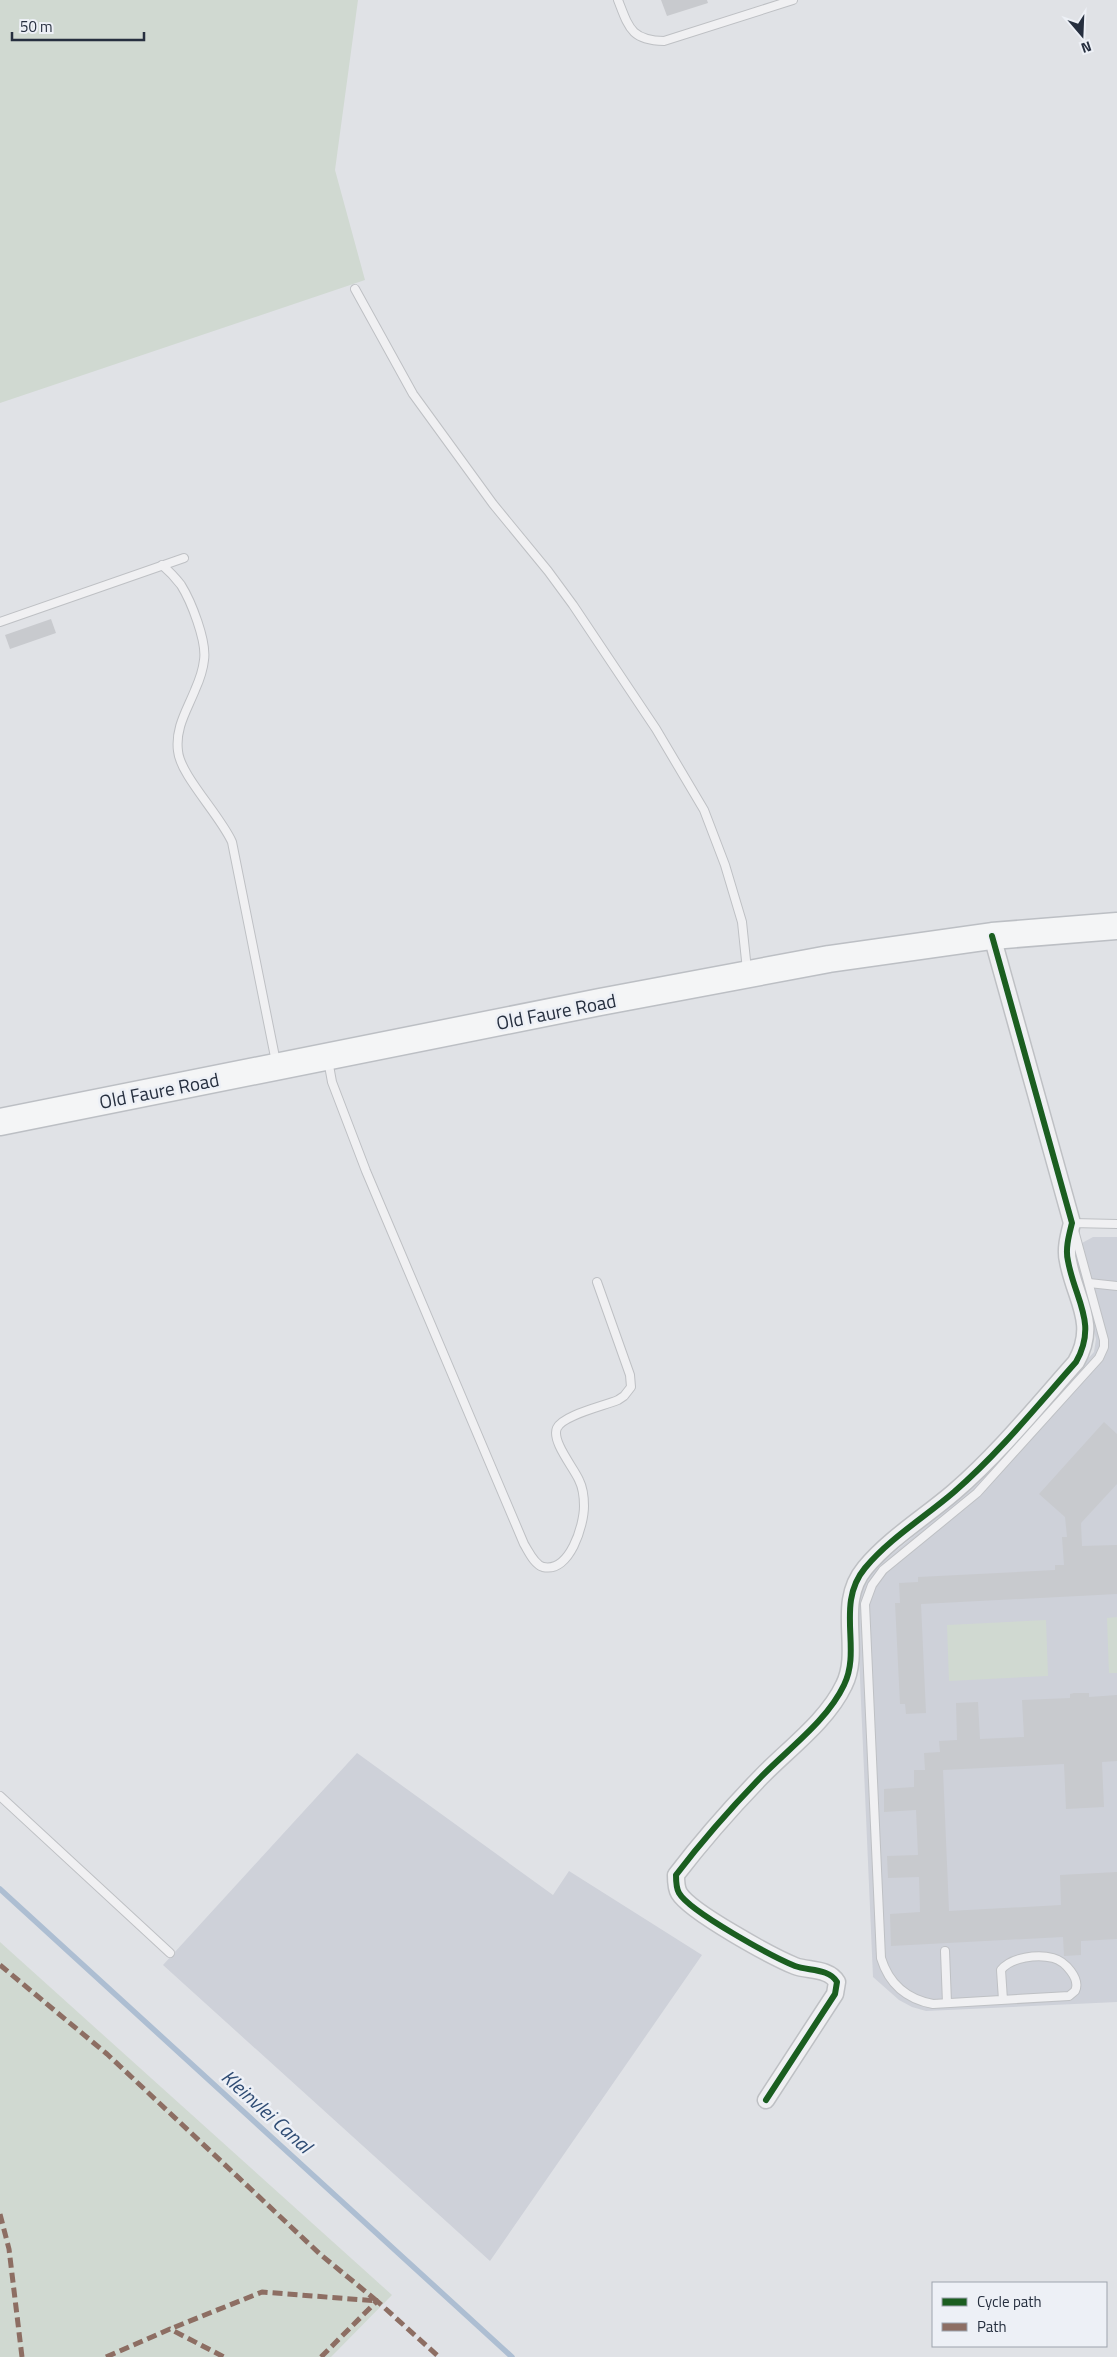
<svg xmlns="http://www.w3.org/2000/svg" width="1117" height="2357" font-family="'Titillium Web',sans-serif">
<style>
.built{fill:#ced1d9}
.green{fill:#d0d9d1}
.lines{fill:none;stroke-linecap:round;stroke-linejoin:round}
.stream{stroke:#adbed2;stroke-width:5.5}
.building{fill:#c8cace}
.service-casing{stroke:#bec0c4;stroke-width:10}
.minor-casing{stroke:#bec0c4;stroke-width:19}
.primary-casing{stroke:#bcbfc4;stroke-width:29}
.service{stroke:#f0f0f2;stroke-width:8}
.minor{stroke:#f0f0f2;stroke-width:16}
.primary{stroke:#f4f5f6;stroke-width:26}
.quiet{stroke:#8d6e63;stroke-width:5;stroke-dasharray:10 5;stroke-linecap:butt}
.cycleway-casing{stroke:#edf0f6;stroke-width:9}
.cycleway{stroke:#1b5e20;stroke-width:6}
.labels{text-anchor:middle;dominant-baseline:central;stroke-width:5;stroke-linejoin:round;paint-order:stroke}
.street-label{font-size:19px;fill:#262f3f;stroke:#edf0f6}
.water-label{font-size:20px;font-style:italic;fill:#2f4c74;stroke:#edf0f6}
</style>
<rect width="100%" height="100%" fill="#e0e2e6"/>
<g class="built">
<polygon points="1093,1237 1117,1237 1117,2002 926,2011 912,2007 899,2000 873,1977 857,1610 862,1590 874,1569 973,1487 1094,1352 1096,1339 1074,1256 1085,1253 1082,1243"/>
<polygon points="357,1753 553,1895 569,1871 702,1955 490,2261 163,1965"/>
</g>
<g class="green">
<polygon points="0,0 358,0 335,170 365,280 0,403"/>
<polygon points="1117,1617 1117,1673 1109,1673 1107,1618"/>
<polygon points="1046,1620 1048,1676 949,1681 947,1625"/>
<polygon points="0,1942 392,2295 331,2357 0,2357"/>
</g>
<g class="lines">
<polyline class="stream" points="0,1889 512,2357"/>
</g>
<g class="building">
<polygon points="661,0 707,0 708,3 667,16"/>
<polygon points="51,619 56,633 10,649 5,635"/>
<polygon points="1104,1422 1117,1434 1117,1484 1081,1523 1082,1546 1117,1545 1117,1594 921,1604 926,1713 906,1714 905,1704 900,1704 895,1603 900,1603 899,1583 918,1582 918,1577 1055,1570 1055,1565 1064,1565 1062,1537 1067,1537 1065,1517 1039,1494"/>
<polygon points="1074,1693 1089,1693 1089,1697 1117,1695 1117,1761 1102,1762 1104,1807 1066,1809 1064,1764 943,1770 949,1911 1061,1905 1060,1875 1117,1872 1117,1939 1081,1941 1081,1955 1064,1956 1063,1937 891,1946 890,1914 920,1912 919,1877 888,1878 887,1856 918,1855 916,1810 884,1812 884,1789 914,1787 914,1770 925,1770 924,1753 940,1752 939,1741 957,1740 956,1703 978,1702 980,1739 1024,1737 1022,1700 1070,1698 1070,1694"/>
</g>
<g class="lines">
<defs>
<g id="service">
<path d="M618,0C629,28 631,40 664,41L793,0"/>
<polyline points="355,289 413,394 493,504 548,571 573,605 656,729 704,810 725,865 742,922 747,970"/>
<path d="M162,565C169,571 175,577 181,585C191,601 207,641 204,660C203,670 199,681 195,690C187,710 175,728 178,751C180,775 220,815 232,842L276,1062"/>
<polyline points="0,622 184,558"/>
<path d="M328,1060L332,1082L366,1171L524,1544C529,1552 534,1564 543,1567C570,1573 584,1525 584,1506C584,1497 583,1488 579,1480C574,1468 551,1441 557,1428C563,1415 604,1406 618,1400L624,1396L631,1387L630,1375L597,1282"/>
<polyline points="1089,1283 1117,1286"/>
<polyline points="0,1796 170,1953"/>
<polyline points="945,1951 947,2003"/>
<path d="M1003,2000L1001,1970C1011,1957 1038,1954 1053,1958C1065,1961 1081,1979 1075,1991L1069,1996L933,2004C906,1999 889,1984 881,1958L865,1604L872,1585L883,1570L977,1493L1099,1358L1104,1347V1340L1072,1223L1117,1224"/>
</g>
<path id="minor" d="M766,2100L835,1994L837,1982C829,1968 808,1971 795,1966C773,1957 690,1912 679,1893C676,1888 676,1881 676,1875C702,1841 731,1808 761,1777C788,1749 827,1721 844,1685C862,1649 835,1604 865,1568C890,1538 925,1517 954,1492C999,1453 1037,1406 1076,1362C1098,1323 1075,1300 1068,1261C1065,1249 1069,1235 1072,1223L992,936"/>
<polyline id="primary" points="0,1122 600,1002 829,959 992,936 1117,926"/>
</defs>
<use href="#service" class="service-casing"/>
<use href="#minor" class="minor-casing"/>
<use href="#primary" class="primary-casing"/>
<use href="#service" class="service"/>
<use href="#minor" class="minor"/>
<use href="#primary" class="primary"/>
<g class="quiet">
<polyline points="0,1965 107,2054 321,2255 377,2301 262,2292 170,2329"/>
<polyline points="0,2214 9,2249 22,2357"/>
<polyline points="106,2357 170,2329 224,2357"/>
<polyline points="321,2357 377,2301 439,2357"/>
</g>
<defs>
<path id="cycleway" d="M766,2100L835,1994L837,1982C829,1968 808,1971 795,1966C773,1957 690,1912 679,1893C676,1888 676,1881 676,1875C702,1841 731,1808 761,1777C788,1749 827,1721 844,1685C862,1649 835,1604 865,1568C890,1538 925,1517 954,1492C999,1453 1037,1406 1076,1362C1098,1323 1075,1300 1068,1261C1065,1249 1069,1235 1072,1223L992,936"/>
</defs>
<use href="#cycleway" class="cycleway-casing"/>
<use href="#cycleway" class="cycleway"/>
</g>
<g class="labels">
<g class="street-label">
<text transform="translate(556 1011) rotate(-11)">Old Faure Road</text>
<text transform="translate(159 1090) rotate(-11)">Old Faure Road</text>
</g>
<g class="water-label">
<text transform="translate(267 2111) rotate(42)">Kleinvlei Canal</text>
</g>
</g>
<rect x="932" y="2282" width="175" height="65" fill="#edf0f6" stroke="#9da3ad"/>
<rect x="942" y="2298" width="25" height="8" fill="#1b5e20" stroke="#9da3ad"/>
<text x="977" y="2307" font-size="15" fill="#262f3f">Cycle path</text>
<rect x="942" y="2323" width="25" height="8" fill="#8d6e63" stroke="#9da3ad"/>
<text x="977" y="2332" font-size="15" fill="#262f3f">Path</text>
<g transform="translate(1082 35) rotate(161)" stroke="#edf0f6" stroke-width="4" paint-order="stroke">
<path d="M0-4L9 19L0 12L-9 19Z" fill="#262f3f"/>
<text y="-8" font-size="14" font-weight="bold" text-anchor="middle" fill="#262f3f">N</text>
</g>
<path d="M12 32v8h132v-8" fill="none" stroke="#262f3f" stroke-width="2.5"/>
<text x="20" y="32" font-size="15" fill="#262f3f" stroke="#edf0f6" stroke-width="4" paint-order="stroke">50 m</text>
</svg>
